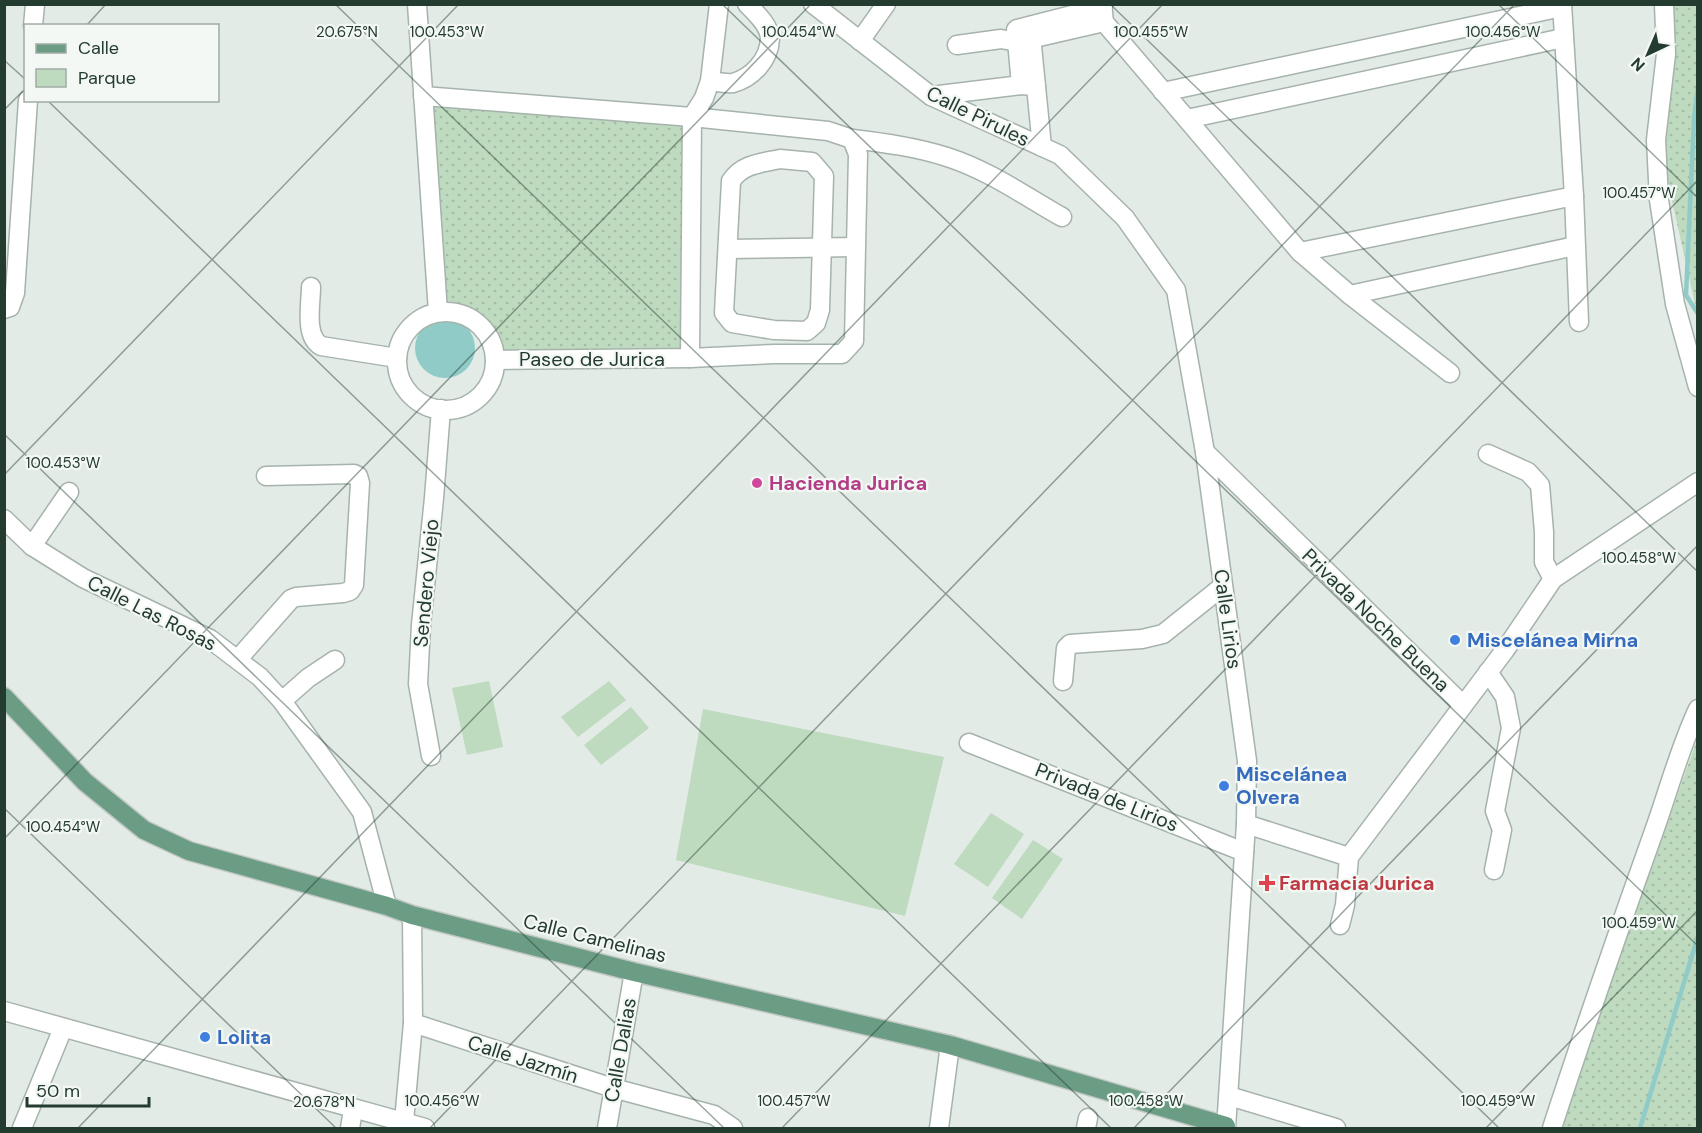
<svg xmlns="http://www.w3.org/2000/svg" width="1702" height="1133" font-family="'DM Sans',sans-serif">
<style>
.green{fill:url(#green-dots)}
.pitch{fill:#bedabf}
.water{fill:#90cbc7}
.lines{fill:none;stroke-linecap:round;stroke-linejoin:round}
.stream{stroke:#90cbc7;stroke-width:4.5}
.minor-casing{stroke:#a6b3ac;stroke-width:21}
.major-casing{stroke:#c2c8c5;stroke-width:21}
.minor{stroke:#fff;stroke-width:18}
.major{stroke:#6b9d85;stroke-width:18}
.ticks{fill:none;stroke:#243b30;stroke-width:1.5;stroke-opacity:0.45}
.hotel-dot{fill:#d1479c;stroke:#f3f8f4;stroke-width:2}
.shop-dot{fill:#3f7fe0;stroke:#f3f8f4;stroke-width:2}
.health-dot{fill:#e0444e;stroke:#f3f8f4;stroke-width:2}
.labels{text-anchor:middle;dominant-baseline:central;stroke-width:4.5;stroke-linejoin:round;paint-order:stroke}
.street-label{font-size:20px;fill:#243b30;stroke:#f3f8f4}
.hotel-label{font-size:20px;font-weight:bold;fill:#b23c85;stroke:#f3f8f4;text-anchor:start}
.shop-label{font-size:20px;font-weight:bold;fill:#366cbe;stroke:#f3f8f4;text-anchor:start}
.health-label{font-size:20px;font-weight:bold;fill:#be3a42;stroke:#f3f8f4;text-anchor:start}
.ticks-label{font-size:15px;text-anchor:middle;fill:#243b30;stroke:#f3f8f4;stroke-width:4.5;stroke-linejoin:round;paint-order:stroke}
</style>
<defs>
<pattern id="green-dots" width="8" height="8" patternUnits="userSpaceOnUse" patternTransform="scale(1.5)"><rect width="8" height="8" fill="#bedabf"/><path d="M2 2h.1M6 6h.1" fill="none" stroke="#a3bca4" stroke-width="1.8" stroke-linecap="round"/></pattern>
</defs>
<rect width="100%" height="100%" fill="#e3ebe6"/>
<g class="green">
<polygon points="1663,5 1697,5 1697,313 1664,165"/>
<polygon points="429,103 686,124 683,351 503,352 477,312 445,300"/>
<polygon points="1697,740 1697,1128 1560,1128 1567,1106"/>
</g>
<g class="pitch">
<polygon points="489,681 503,747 467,755 452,688"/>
<polygon points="609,681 626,700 578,737 561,717"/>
<polygon points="631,707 649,728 601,765 584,745"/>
<polygon points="703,709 944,757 905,916 676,860"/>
<polygon points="991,813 1024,834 988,887 954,864"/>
<polygon points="1033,840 1063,859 1022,919 992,898"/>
</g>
<circle class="water" cx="445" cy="348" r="30"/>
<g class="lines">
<g class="stream">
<polyline points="1698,87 1694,118 1686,295 1698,314"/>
<polyline points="1640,1128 1698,936"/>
</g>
<defs>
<g id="minor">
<polyline points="417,4 438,312"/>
<polyline points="813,4 931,96 1060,155 1125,218 1176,290 1205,452 1247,761 1246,824 1226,1128"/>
<polyline points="1102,4 1104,22 1300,252 1350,295 1450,373"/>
<polyline points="1562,4 1574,196 1579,322"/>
<polyline points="1664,4 1666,54 1656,140 1659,200 1675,304 1698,387"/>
<polyline points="33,26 35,4"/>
<polyline points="1030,26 1042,147"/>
<polyline points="1017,29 1103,7"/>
<polyline points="1016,30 1021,85"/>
<polyline points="860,41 886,4"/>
<polyline points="957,45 1001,39 1017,42 1104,22"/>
<path d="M710,81C717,82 726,84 733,83C752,78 769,60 770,39C770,26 756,13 747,4"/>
<polyline points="1163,92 1562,7"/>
<polyline points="423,96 692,117 828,131 852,139 858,154 854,341 842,354 775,354 690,358 495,360"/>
<polyline points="931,96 1021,85 1036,86"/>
<polyline points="1187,119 1563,38"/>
<path d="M852,139C885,143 916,147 947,157C988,170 1025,196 1062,217"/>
<path d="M780,159L812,162L824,176L820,310L816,323L807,331L774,330L732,323L724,313L731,181C742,164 761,163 780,159Z"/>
<polyline points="728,249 855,247"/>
<polyline points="1300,252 1574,196"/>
<path d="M311,287C311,304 304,336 321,346L397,358"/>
<polyline points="1350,295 1575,246"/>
<polyline points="4,309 10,307 15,293 28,100"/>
<circle cx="446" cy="361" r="49"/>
<polyline points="690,358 692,117 704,98 710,81 719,4"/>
<polyline points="1205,452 1463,705"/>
<polyline points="1488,454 1528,472 1540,485 1544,532 1544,562 1553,579"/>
<polyline points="4,519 32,546 83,578 210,639 260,677 282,701 362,812 387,906"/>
<polyline points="32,546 69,492"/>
<polyline points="238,659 291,599 296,597 343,593 350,591 354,585 360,483 358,476 354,474 266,476"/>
<polyline points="1488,672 1505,697 1511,728 1495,811 1502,830 1494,870"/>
<polyline points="1063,681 1066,648 1070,644 1142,639 1163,634 1223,586"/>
<polyline points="282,701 308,678 335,660"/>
<polyline points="969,743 1244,852"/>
<polyline points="431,756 418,684 421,625 434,498 441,409"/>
<polyline points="1246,824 1349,857"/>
<polyline points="1340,925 1345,905 1349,857 1505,650 1553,579 1698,482"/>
<polyline points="4,1011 425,1128"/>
<polyline points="413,1023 613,1088 714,1115 733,1128"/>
<polyline points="1229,1096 1336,1128"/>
<polyline points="404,1121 413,1023 412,915"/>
<polyline points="22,1128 63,1028"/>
<polyline points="350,1128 353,1110"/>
<polyline points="607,1128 634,972"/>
<polyline points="939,1128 950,1045"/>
<polyline points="1086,1128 1088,1118"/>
<path d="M1552,1128C1584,1030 1618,932 1653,834C1668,793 1679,749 1698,709"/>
</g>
<polyline id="major" points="4,697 85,782 144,830 189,851 387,906 412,915 634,972 950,1045 1226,1126"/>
</defs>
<use href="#minor" class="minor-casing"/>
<use href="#major" class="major-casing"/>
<use href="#minor" class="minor"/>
<use href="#major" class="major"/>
</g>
<path class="ticks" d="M335,4L1499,1128M722,4L1698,946M1110,4L1698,572M1498,4L1698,198M86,26L106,4M4,60L26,80M47,100L1111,1128M4,110L26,88M4,434L724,1128M4,475L459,4M4,808L336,1128M4,839L811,4M78,1128L1163,4M430,1128L1515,4M782,1128L1698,180M1134,1128L1698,545M1486,1128L1698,910"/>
<circle class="hotel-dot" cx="757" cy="483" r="6"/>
<g class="shop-dot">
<circle cx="1455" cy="640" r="6"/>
<circle cx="1224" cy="786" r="6"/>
<circle cx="205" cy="1037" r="6"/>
</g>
<path class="health-dot" d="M1264 874h6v6h6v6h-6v6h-6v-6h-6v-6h6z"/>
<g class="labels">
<g class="street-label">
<text transform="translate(978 116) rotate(26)">Calle Pirules</text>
<text x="592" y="359">Paseo de Jurica</text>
<text transform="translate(426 583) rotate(-85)">Sendero Viejo</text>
<text transform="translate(152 613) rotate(27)">Calle Las Rosas</text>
<text transform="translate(1228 619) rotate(82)">Calle Lirios</text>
<text transform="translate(1376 620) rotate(44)">Privada Noche Buena</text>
<text transform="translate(1107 797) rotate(22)">Privada de Lirios</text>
<text transform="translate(595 938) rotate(14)">Calle Camelinas</text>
<text transform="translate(620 1050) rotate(-80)">Calle Dalias</text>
<text transform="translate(523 1059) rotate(18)">Calle Jazmín</text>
</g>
<g class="hotel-label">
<text x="769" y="483">Hacienda Jurica</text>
</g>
<g class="shop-label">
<text x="1467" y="640">Miscelánea Mirna</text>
<text x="1236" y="774">Miscelánea<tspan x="1236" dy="23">Olvera</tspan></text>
<text x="217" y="1037">Lolita</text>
</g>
<g class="health-label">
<text x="1279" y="883">Farmacia Jurica</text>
</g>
</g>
<g class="ticks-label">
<text x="347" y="37">20.675°N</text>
<text x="447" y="37">100.453°W</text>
<text x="799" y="37">100.454°W</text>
<text x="1151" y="37">100.455°W</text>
<text x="1503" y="37">100.456°W</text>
<text x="1639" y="198">100.457°W</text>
<text x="63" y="468">100.453°W</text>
<text x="1639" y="563">100.458°W</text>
<text x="63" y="832">100.454°W</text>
<text x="1639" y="928">100.459°W</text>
<text x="442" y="1106">100.456°W</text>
<text x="794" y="1106">100.457°W</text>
<text x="1146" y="1106">100.458°W</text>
<text x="1498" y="1106">100.459°W</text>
<text x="324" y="1107">20.678°N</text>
</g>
<rect width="1702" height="1133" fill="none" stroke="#243b30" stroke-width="12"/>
<rect x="24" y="24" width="195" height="78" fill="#f3f8f4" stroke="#a0aca6" stroke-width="1.5"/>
<rect x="36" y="44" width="30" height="9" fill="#6b9d85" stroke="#a0aca6" stroke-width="1.5"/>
<text x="78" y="54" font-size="18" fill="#243b30">Calle</text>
<rect x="36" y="69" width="30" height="18" fill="#bedabf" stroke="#a0aca6" stroke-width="1.5"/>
<text x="78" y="84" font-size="18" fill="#243b30">Parque</text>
<g transform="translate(1648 54) rotate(224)" stroke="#f3f8f4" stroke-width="4.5" paint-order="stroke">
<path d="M0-4.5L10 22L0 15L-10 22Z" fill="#243b30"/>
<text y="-9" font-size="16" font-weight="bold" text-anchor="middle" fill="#243b30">N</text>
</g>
<path d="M27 1097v9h122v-9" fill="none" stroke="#243b30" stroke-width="3"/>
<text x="36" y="1097" font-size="18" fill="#243b30" stroke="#f3f8f4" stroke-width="4.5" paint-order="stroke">50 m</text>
</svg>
